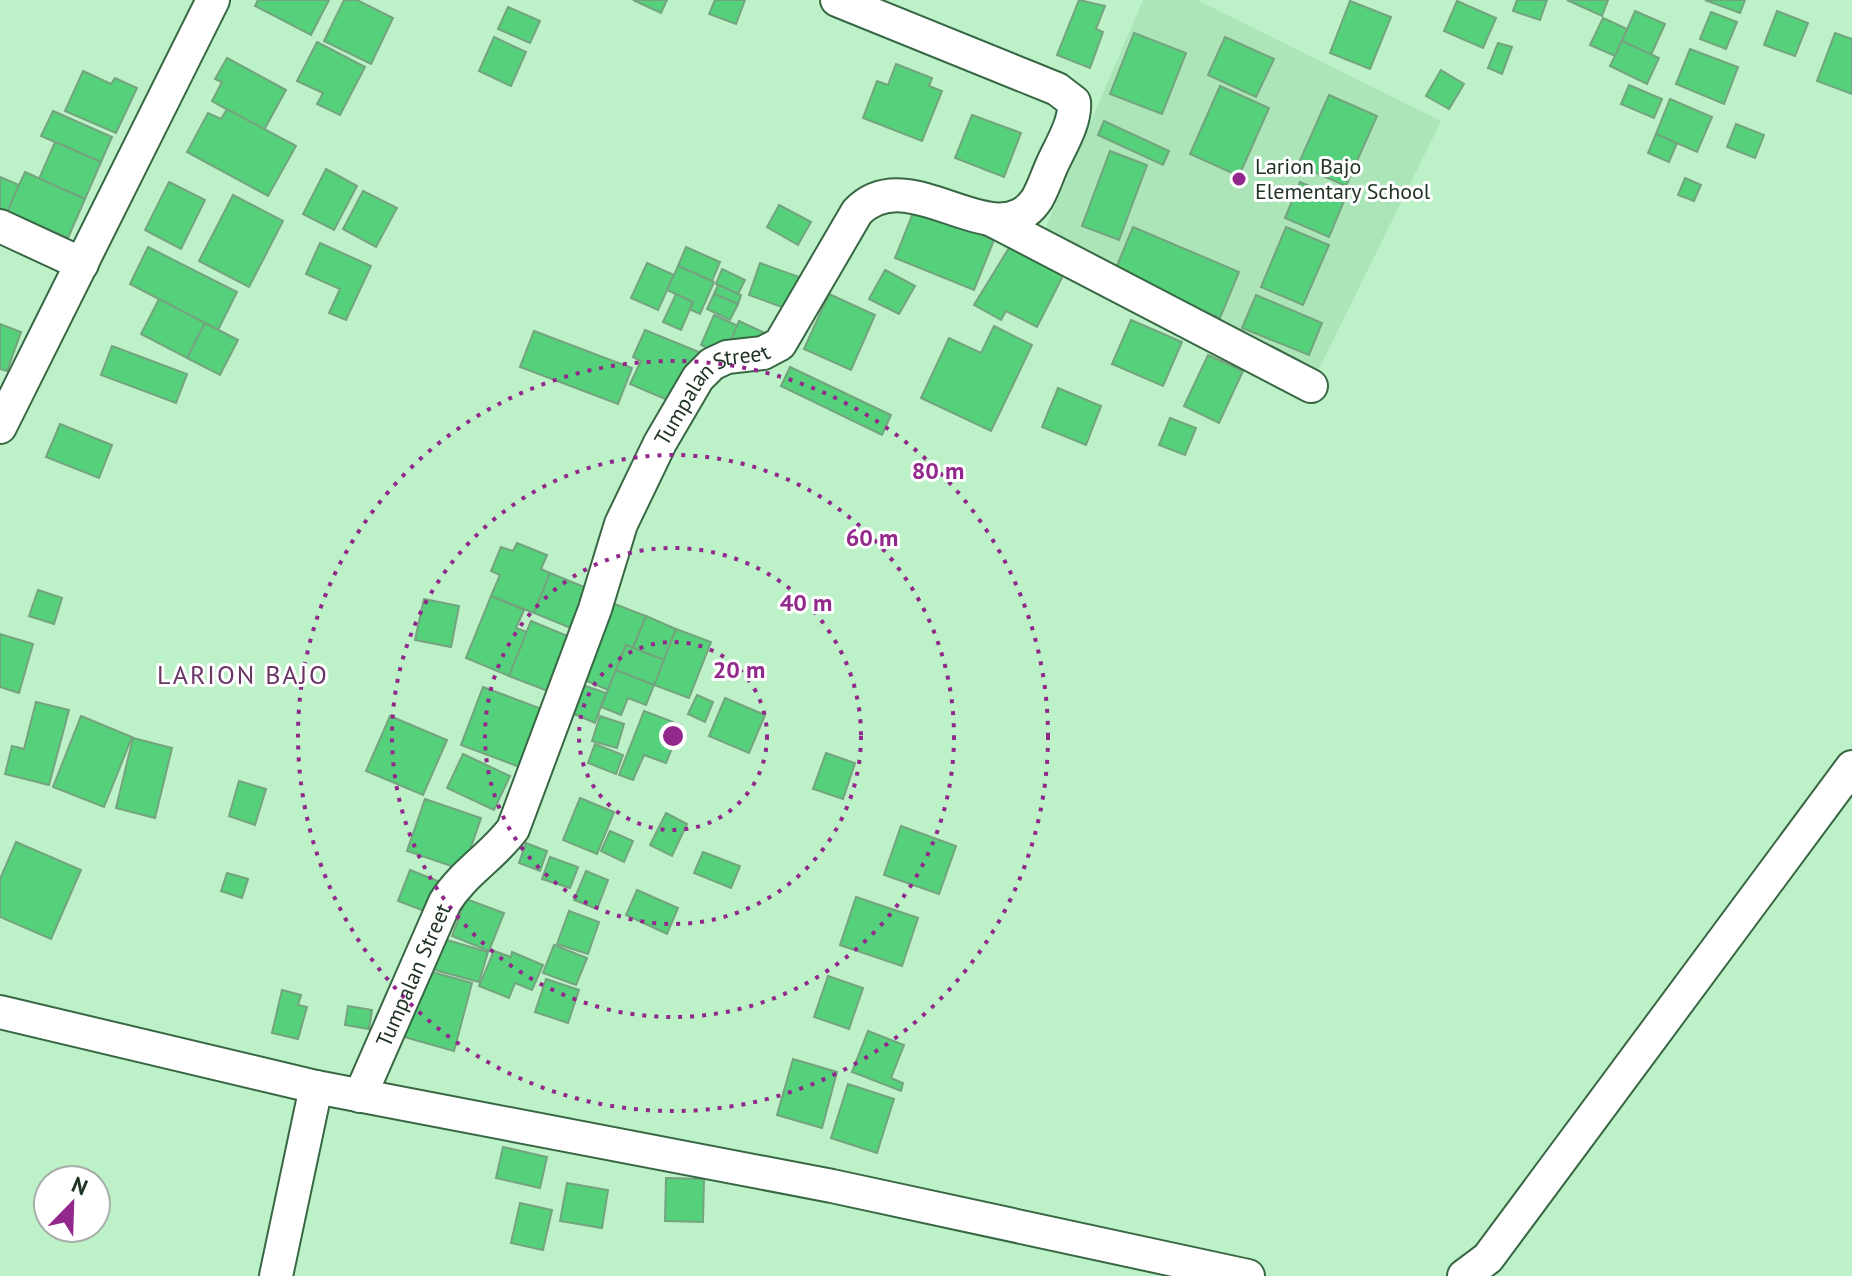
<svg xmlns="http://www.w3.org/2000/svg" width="1852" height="1276" font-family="'PT Sans',sans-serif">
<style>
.built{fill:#abe5b8}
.building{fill:#55d17b;stroke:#73a47d;stroke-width:2}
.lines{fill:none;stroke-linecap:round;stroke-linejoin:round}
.minor-casing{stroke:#386744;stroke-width:36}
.minor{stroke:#fff;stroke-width:32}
.ring{fill:none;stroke:#92288b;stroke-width:4;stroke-dasharray:4 8}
.poi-dot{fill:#92288b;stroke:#fff;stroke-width:3}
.labels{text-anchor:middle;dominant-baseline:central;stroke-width:6;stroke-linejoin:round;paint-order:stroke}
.poi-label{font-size:22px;fill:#203425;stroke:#fff;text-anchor:start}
.street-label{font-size:22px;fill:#203425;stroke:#fff}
.quarter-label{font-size:26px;letter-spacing:2px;fill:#6a3565;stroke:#fff}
.centre{fill:#92288b;stroke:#fff;stroke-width:4}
.ring-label{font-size:24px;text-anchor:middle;font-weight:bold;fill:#92288b;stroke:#fff;stroke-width:6;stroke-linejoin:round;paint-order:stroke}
</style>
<rect width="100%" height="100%" fill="#bdf1c8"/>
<polygon class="built" points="1143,0 1197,0 1441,121 1317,373 1041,238"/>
<g class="building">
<polygon points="258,0 329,0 311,35 255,6"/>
<polygon points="344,0 357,0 393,18 371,64 324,41"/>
<polygon points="633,0 667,0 661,13"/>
<polygon points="715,0 745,0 736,24 709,14"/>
<polygon points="1079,0 1105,6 1096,29 1103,32 1090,68 1057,55"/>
<polygon points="1517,0 1547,0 1540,20 1513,11"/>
<polygon points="1567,0 1608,0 1602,16"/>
<polygon points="1705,0 1745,0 1740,13"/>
<polygon points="1350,1 1391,17 1370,69 1330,53"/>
<polygon points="1457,1 1496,18 1483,48 1444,31"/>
<polygon points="508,7 540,21 530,43 498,29"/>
<polygon points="1635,11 1665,24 1651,55 1622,41"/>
<polygon points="1777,11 1808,23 1795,56 1764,45"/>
<polygon points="1711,12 1737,22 1726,49 1700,39"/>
<polygon points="1603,18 1627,29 1615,56 1590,45"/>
<polygon points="1134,33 1186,53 1162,114 1110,94"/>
<polygon points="1835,33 1852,39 1852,94 1817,81"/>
<polygon points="494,37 526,52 511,86 479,71"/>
<polygon points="1225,37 1274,59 1256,97 1208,75"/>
<polygon points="1622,41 1659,58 1647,84 1610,66"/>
<polygon points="317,42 365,67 340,115 317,104 323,93 297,81"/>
<polygon points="1498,43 1512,47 1502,74 1488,68"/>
<polygon points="1690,49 1738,67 1724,104 1676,84"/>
<polygon points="227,58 286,90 264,130 212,101 222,82 215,79"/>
<polygon points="896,64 932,78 929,86 942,91 922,141 863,118 877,81 888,85"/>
<polygon points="1441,70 1464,84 1449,109 1426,96"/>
<polygon points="83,71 111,84 115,78 137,88 116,133 65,111"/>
<polygon points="1629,85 1662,99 1654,118 1621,104"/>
<polygon points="1220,86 1269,108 1239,176 1190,154"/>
<polygon points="1329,95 1377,116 1346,186 1298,165"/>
<polygon points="1670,99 1712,117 1697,152 1656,134"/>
<polygon points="227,109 296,146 268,196 187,152 208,113 221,119"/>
<polygon points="53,111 112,137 101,162 41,136"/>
<polygon points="972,115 1021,133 1004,177 955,158"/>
<polygon points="1104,121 1169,151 1163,165 1098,135"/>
<polygon points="1736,124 1764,135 1755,158 1727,147"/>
<polygon points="1656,134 1677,143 1669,162 1648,153"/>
<polygon points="55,142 101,162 85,199 39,179"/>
<polygon points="1110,151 1147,165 1119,240 1082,226"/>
<polygon points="326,169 357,186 334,230 303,214"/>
<polygon points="25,172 85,199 68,238 7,211"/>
<polygon points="0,177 19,185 4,220 0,218"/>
<polygon points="1685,178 1701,185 1694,201 1678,195"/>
<polygon points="169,182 205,200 181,249 145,230"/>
<polygon points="1300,182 1344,201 1329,237 1285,218"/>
<polygon points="363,191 397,208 376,247 343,229"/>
<polygon points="233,195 283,221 249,287 199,261"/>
<polygon points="779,205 811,222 798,245 767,227"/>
<polygon points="915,208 994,240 974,290 895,258"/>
<polygon points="1133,227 1239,272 1220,318 1114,273"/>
<polygon points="1286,227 1329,245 1303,305 1261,287"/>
<polygon points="320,243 371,266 346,320 329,313 340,289 306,274"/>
<polygon points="1012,243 1066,270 1037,327 1006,311 1001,320 974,305"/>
<polygon points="148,247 237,292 218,330 130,284"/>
<polygon points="686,247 720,262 712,281 678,266"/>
<polygon points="647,263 674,275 658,310 631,298"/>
<polygon points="760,263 802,278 790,310 749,295"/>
<polygon points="678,266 714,282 700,314 689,309 693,302 667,290"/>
<polygon points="722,269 745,280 738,294 716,284"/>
<polygon points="885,270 915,286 899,314 869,299"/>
<polygon points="718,285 741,295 738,304 714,294"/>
<polygon points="676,294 693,302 681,330 663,322"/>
<polygon points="714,294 738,304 730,320 707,309"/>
<polygon points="829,294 875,315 851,370 804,349"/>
<polygon points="1256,295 1322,323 1309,355 1242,328"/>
<polygon points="159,299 205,323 187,358 141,334"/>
<polygon points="714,315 738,326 724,355 701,345"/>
<polygon points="1131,320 1182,342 1163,386 1112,364"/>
<polygon points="739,321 765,333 756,352 731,340"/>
<polygon points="205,323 238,340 220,375 187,358"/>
<polygon points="0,324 21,332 7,371 0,369"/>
<polygon points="994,326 1032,345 991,431 921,398 949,338 981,353"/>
<polygon points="645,330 699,352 677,404 630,384 641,361 633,357"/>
<polygon points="534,331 632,368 618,404 520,367"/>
<polygon points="112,346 187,374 176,403 101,375"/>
<polygon points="1208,355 1243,371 1219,423 1184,406"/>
<polygon points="790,367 891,415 882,435 781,386"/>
<polygon points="1058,388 1101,406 1086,445 1042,427"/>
<polygon points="1170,418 1196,428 1185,455 1159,445"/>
<polygon points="60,424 112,445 99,478 46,457"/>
<polygon points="517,543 547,555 541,569 550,573 534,613 491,596 500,575 491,571 501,547 513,551"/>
<polygon points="550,573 594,591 578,631 534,613"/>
<polygon points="38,590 62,598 54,624 29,616"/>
<polygon points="491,596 524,610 516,628 527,632 509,676 466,658"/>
<polygon points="424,599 459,606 451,647 415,640"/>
<polygon points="612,603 646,616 633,648 626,645 608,690 582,679"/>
<polygon points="646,616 676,629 664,660 633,648"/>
<polygon points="531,621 575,639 553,693 509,676"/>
<polygon points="676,629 711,642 689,698 654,685"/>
<polygon points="0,634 33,644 19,693 0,687"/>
<polygon points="626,645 664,660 654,685 616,670"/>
<polygon points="616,670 654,685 646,705 628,698 621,715 601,707"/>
<polygon points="580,684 606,693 595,723 569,712"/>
<polygon points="483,687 547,711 525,769 461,745"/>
<polygon points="697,695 713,702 705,722 688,714"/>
<polygon points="725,698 765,715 749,753 709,736"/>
<polygon points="36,702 69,710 49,785 5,774 12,746 24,749"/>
<polygon points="644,711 681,725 666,763 644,755 633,780 619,775"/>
<polygon points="81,716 132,737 104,807 53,787"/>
<polygon points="390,716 447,740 423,795 366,771"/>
<polygon points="600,716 624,724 617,748 592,741"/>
<polygon points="133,738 172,748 155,818 116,808"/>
<polygon points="595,744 623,755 616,774 588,763"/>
<polygon points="826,753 855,763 843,799 813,789"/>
<polygon points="463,754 510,776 494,810 447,788"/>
<polygon points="239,781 266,789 255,825 229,816"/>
<polygon points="580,798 614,812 597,854 563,840"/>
<polygon points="425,799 481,818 463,870 407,851"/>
<polygon points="666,813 687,824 672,856 650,845"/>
<polygon points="901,826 956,846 939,894 884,875"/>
<polygon points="610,831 633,841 624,862 601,851"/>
<polygon points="16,842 81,870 51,939 0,917 0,879"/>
<polygon points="526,843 547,851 540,871 519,863"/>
<polygon points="703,852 740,866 731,888 694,873"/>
<polygon points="550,857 578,867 570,888 542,879"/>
<polygon points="410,870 443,883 432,914 398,901"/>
<polygon points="586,871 608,880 597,909 574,900"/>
<polygon points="227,873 248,879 242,898 221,891"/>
<polygon points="637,890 678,908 667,934 626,915"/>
<polygon points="856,897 918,918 902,966 840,945"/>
<polygon points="466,899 504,913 489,951 452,936"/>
<polygon points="569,911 599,922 588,954 557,944"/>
<polygon points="440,938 488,952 479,982 431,969"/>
<polygon points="554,945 587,958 576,985 543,973"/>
<polygon points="494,951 511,957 512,952 543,965 532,990 515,983 509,998 479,986"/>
<polygon points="421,969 472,983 454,1051 401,1036"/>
<polygon points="828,976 863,988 849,1029 814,1017"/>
<polygon points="546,979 579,990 568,1023 535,1012"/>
<polygon points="282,990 301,995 298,1005 307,1007 298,1039 272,1033"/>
<polygon points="348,1006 372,1010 369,1029 345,1025"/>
<polygon points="868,1031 904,1045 891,1078 903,1083 901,1091 852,1072"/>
<polygon points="793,1059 837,1072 822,1128 777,1115"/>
<polygon points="848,1084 894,1099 877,1153 831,1138"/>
<polygon points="503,1147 547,1157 540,1188 496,1178"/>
<polygon points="666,1178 704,1179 703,1222 665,1221"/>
<polygon points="567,1183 608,1190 602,1228 560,1221"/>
<polygon points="520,1203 552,1210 543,1250 511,1243"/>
</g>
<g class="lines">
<defs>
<g id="minor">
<polyline points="992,220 1311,386"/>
<polyline points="0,226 82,264"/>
<polyline points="0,427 213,0"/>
<polyline points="0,1012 316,1087 832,1186 1248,1276"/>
<path id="s1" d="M360,1096L445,902C464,872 492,857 513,829L595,609L621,524L660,443L698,378L712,364L727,357L763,353L780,344L857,212C910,157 996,261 1037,199C1043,189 1047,176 1052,165C1060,147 1076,122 1074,102L1057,89L837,0"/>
<polyline points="276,1276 316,1087"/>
<polyline points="1464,1276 1488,1258 1852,767"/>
</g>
</defs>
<use href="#minor" class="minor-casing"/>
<use href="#minor" class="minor"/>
</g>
<g class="ring">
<circle cx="673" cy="736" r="94"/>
<circle cx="673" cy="736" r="188"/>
<circle cx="673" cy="736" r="281"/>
<circle cx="673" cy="736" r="375"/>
</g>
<circle class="poi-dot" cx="1239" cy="179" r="8"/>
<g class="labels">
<g class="poi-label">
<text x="1255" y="166">Larion Bajo<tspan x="1255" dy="25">Elementary School</tspan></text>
</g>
<g class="street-label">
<text stroke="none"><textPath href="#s1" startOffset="802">Tumpalan Street</textPath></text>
<text stroke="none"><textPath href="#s1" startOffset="132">Tumpalan Street</textPath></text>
</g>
<g class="quarter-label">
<text x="243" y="674">LARION BAJO</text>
</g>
</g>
<circle cx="673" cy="736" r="12" class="centre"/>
<g class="ring-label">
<text x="938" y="479">80 m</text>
<text x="872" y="546">60 m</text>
<text x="806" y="611">40 m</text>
<text x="739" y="678">20 m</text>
</g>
<g transform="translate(72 1204) rotate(23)"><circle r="38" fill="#ffffff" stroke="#a6aea8" stroke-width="2"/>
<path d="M0-6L14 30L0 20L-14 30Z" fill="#92288b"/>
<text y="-12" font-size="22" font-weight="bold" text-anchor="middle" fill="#203425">N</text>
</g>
</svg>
